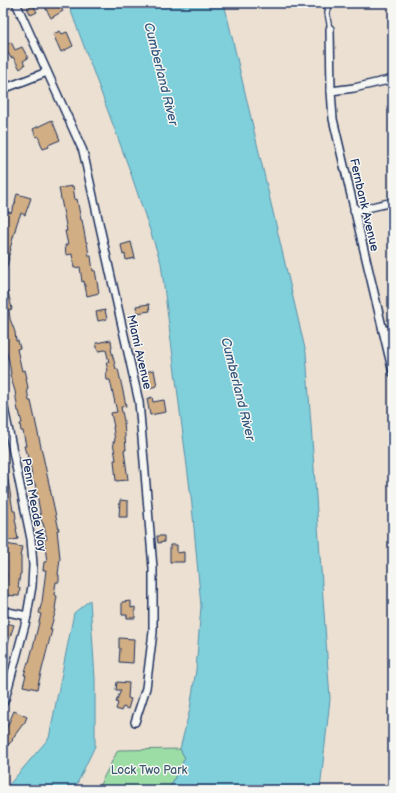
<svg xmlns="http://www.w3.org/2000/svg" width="396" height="793" font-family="'Balsamiq Sans',sans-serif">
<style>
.green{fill:#9cdca5;stroke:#5c8682}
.water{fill:#80d0dc;stroke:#5890aa}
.building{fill:#d2ae84;stroke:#1b2f5e}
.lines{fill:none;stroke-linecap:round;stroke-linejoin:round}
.lane-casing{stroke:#1b2f5e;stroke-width:6}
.street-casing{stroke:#1b2f5e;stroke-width:10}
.lane{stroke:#f6f6f2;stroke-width:3.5}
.street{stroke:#f6f6f2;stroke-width:7}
.labels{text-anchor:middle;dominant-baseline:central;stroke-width:3;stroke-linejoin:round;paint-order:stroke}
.street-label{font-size:12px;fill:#1b2f5e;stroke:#f6f6f2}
.park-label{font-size:12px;fill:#3b5a70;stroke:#f6f6f2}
.water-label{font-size:13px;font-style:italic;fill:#34577e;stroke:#f6f6f2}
</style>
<rect width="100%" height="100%" fill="#ebe0d1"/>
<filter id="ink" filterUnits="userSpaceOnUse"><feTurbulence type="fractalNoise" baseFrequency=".025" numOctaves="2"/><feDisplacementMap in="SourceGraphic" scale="8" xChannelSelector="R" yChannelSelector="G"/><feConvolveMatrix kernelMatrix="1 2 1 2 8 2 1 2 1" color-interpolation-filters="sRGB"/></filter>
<g filter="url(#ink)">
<polygon class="green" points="180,749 185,758 177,773 169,790 97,790 118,750"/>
<g class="water">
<polygon points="68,3 224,3 306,353 330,699 320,790 169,790 177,773 185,758 180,749 190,709 196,670 201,606 192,505 161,263 129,168"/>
<polygon points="90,600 95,679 95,746 74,790 3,790 3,789 8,786 49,738 74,613"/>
</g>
<g class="building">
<polygon points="52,3 58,3 63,11 51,18 45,7"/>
<polygon points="33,5 37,12 31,15 27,8"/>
<polygon points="60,31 62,34 67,32 73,46 61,52 53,34"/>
<polygon points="11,42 15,50 22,47 28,58 23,61 25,65 20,69 13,57 11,58 8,53 3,56 3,46"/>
<polygon points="52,120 60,140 48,145 49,147 43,149 38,136 36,137 33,129"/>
<polygon points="73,186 75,200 77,199 81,220 82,220 86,242 87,242 89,256 91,256 93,271 95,270 99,293 87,296 84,281 82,282 80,267 74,268 72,254 66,255 65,245 68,245 65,231 67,231 59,188"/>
<polygon points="17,194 31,198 25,215 21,213 17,223 10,249 11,249 8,258 9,258 5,273 3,273 3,220 6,211 11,213 16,201 15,201"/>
<polygon points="131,242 135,258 126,260 125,254 123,255 121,245"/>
<polygon points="8,292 12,309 9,310 10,319 15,332 16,341 18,341 20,348 17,349 22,371 25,370 27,378 26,378 28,388 27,389 29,401 31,401 59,530 57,530 60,558 58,575 59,575 59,582 56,582 54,595 57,596 55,609 56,610 50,630 52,630 37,689 23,686 26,675 24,675 28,662 29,662 33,647 41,614 39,613 42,602 46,570 43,570 44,562 47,562 44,539 47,539 43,523 42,523 39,506 35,483 33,483 30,464 29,464 27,453 26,453 24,446 26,446 23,431 21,431 20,424 22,423 19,411 18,411 15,391 10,375 11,374 9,361 4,345 5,344 3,333 3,293"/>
<polygon points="149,304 150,311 137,313 136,306"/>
<polygon points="105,310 107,319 98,321 96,312"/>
<polygon points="111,340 112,348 111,349 116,369 118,369 124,396 126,406 121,407 124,421 126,450 124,450 128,480 116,481 114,460 116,460 113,442 115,441 113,427 114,427 111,413 117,412 110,380 107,380 106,372 108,371 106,362 109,362 106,350 98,351 96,343"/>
<polygon points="154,370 157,386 149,388 145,372"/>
<polygon points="152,397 153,402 164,400 166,412 150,415 147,399"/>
<polygon points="6,467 13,511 15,511 16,518 15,519 17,529 16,529 18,539 3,542 3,468"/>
<polygon points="120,500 128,501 128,517 119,517"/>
<polygon points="157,536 164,536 164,542 158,543"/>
<polygon points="6,544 22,547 20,556 21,556 21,574 20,574 18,588 20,588 19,596 4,595 7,574 6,574 6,552 5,552"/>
<polygon points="170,545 177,545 177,553 184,552 184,562 170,562"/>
<polygon points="131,601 131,608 135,607 135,618 127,618 127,615 122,615 122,602"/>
<polygon points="6,623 14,625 4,655 3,655 3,627 5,628"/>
<polygon points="119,638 134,639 133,663 119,662 120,648 119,648"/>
<polygon points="117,682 129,683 128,698 131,699 128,709 123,707 121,711 116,709 118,703 116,702 121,690 116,690"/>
<polygon points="14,711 27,717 24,724 23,724 12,739 13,740 8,745 7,744 3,750 3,728 5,725 7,727"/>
</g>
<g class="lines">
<defs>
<g id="lane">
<polyline points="321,3 329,9"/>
<polyline points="330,29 327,13 330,3"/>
</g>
<g id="street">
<polyline points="16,3 83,151 139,402 153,568 153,632 146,688 135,722"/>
<polyline points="330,29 331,91 333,119 393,373"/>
<polyline points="3,89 47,72"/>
<polyline points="331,91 354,88 393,79"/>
<polyline points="354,211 393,202"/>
<polyline points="383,331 393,329"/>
<polyline points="3,403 31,539 33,565 32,586 26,621 5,699 3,703"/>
<polyline points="3,611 27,616"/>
</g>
</defs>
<use href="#lane" class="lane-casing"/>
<use href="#street" class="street-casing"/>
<use href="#lane" class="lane"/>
<use href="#street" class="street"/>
</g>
</g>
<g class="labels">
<g class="street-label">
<text transform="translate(364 205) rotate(77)">Fernbank Avenue</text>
<text transform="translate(139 352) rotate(77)">Miami Avenue</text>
<text transform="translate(34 505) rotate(80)">Penn Meade Way</text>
</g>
<g class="park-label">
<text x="149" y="770">Lock Two Park</text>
</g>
<g class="water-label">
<text transform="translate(161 74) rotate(76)">Cumberland River</text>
<text transform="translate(238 389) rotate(76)">Cumberland River</text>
</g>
</g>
<rect width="396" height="793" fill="none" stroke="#f6f6f2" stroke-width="16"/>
<rect x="8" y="8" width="380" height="777" fill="none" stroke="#1b2f5e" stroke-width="1.5" filter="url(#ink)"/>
</svg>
